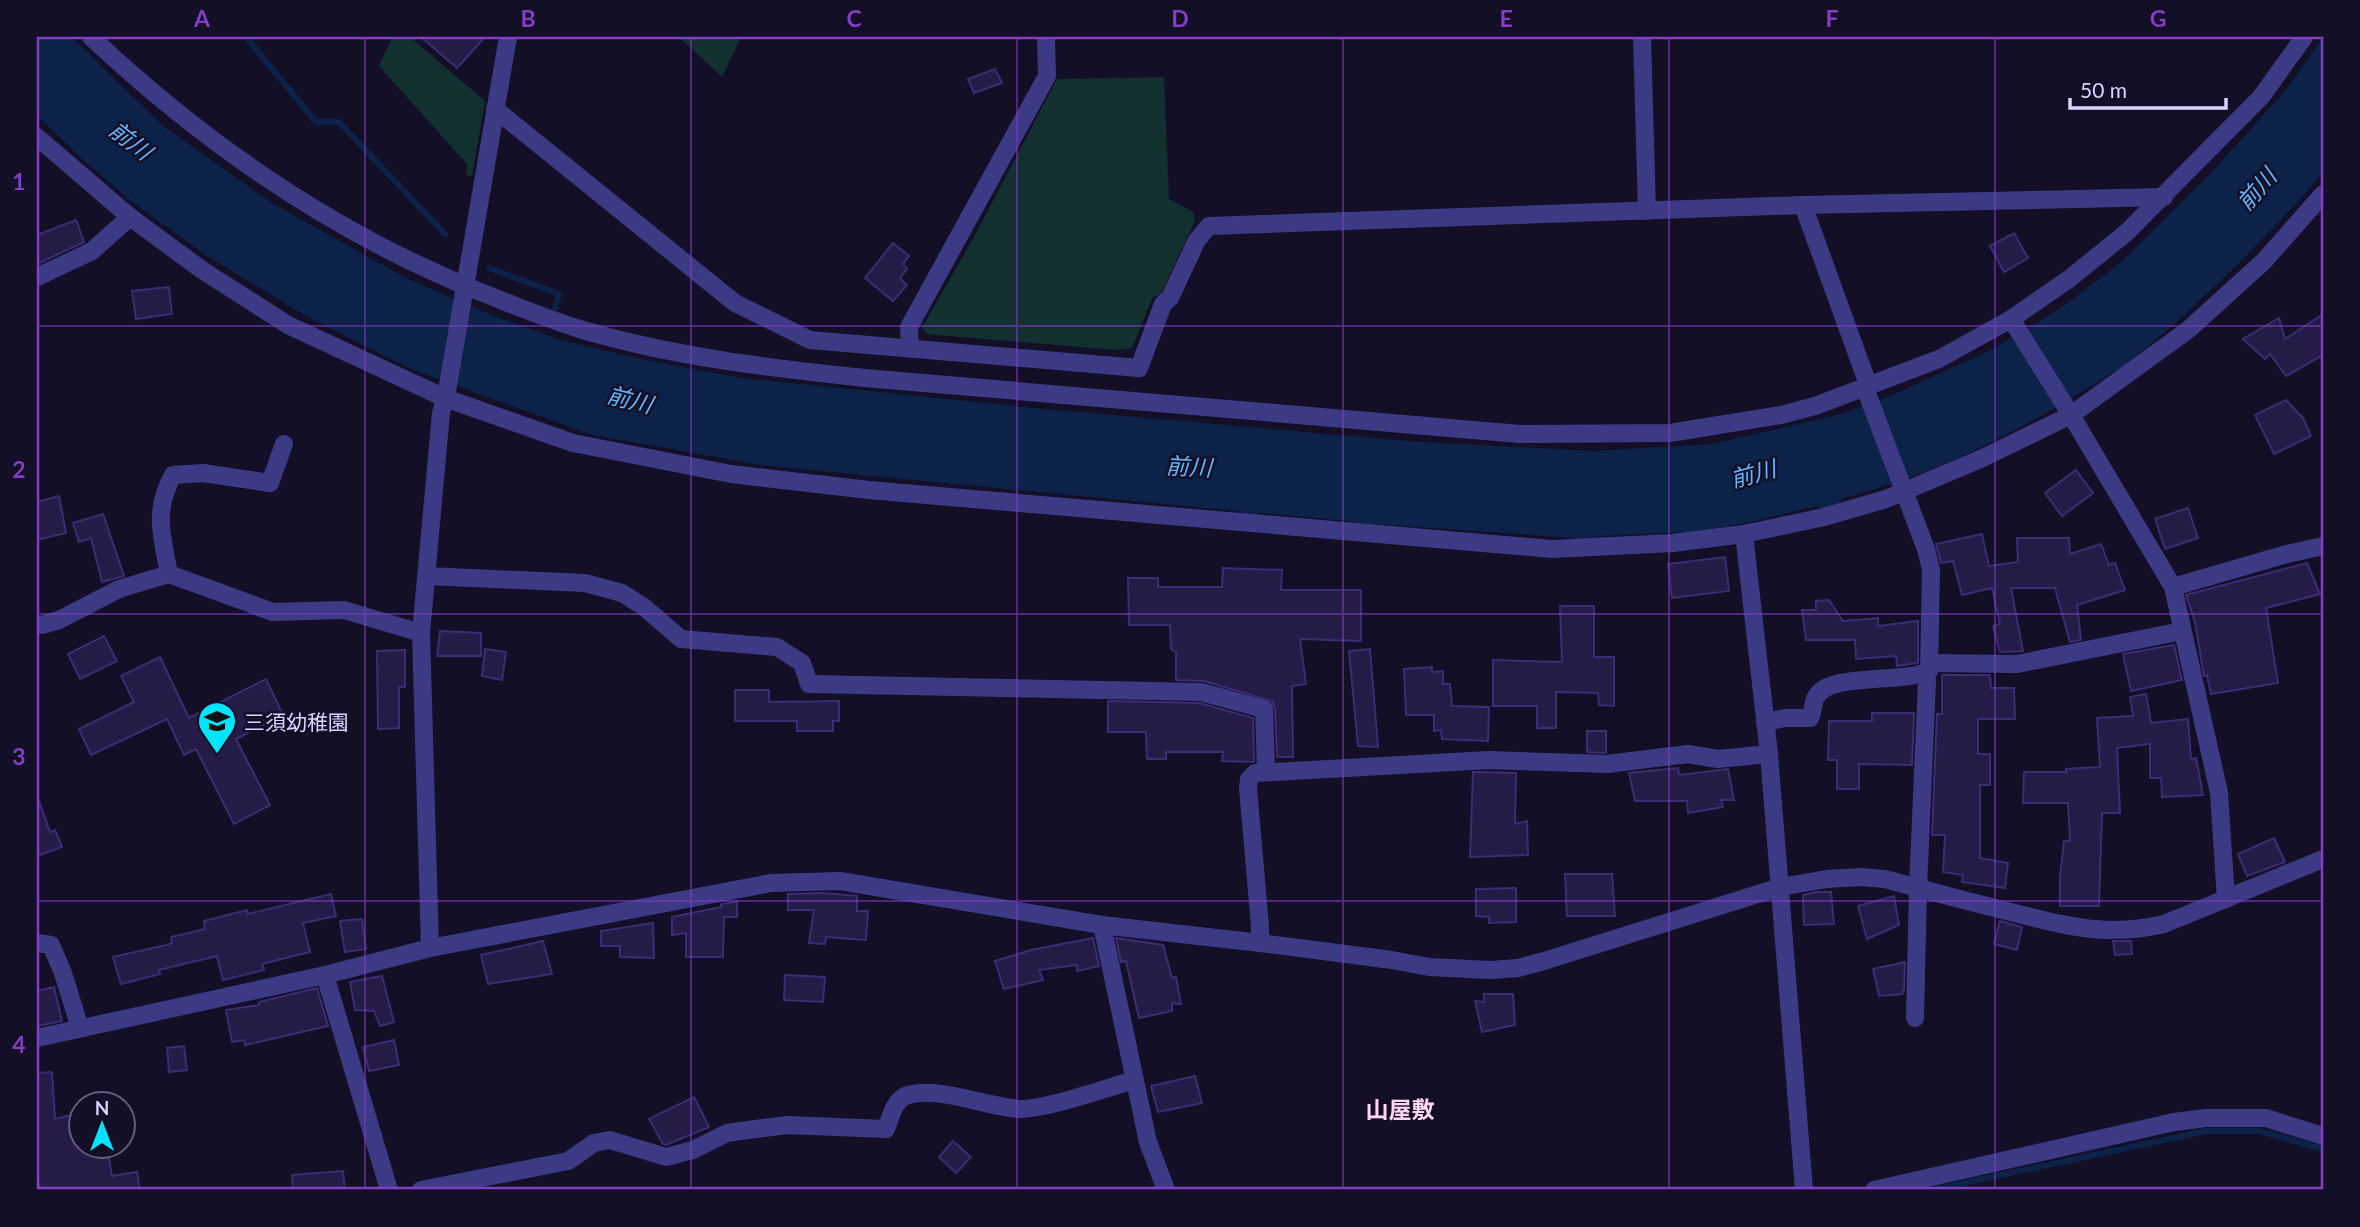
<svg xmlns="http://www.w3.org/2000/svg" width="2360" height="1227" font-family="Lato,'Noto Sans JP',sans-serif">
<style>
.green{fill:#12302f}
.water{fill:#0c2248}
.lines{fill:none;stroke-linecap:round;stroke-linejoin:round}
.stream{stroke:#0c2248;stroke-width:6}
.building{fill:#241b47;stroke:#3b2d73;stroke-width:2}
.minor{stroke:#3d3a85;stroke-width:18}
.grid{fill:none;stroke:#843dc5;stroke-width:2;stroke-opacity:0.55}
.labels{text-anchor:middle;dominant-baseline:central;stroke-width:5;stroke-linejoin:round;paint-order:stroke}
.poi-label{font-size:21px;fill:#d9d4ff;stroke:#130f26;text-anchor:start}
.water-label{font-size:23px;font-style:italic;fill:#62b6ff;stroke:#130f26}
.neighbourhood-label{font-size:23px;font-weight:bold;fill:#ffd6f0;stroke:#130f26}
.neatline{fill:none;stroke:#843dc5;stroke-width:2.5}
.grid-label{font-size:23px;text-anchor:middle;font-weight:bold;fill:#843dc5}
</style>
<rect width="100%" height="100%" fill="#130f26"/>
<g class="green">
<polygon points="392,37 410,37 485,101 472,176 466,175 467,164 379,66"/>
<polygon points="679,37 741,37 722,77"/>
<polygon points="1164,77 1169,199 1193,212 1195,221 1161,294 1153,297 1132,348 1117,350 927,334 922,327 973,239 1057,79"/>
</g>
<path class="water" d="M37,37H72L162,125L272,203L406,278L494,316L561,340L636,358L742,378L1044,409L1407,441L1593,451L1712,444L1841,414L1892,395L1991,350L2058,310L2119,264L2208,176L2286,90L2323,37V172L2297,203L2235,267L2179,320L2134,358L2135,361L2120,374L2115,371C2054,410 1990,447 1922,473C1895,483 1868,491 1841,499L1840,506L1822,512L1817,506L1756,521L1696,532L1596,536V541H1578L1575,538L1374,524L1373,526H1351L1349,521L1258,513L1256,517L1240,516L1238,511L810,470L760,465L592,435L408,368L306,316L207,256L131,201L85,162L37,115Z"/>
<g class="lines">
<g class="stream">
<polyline points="246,37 316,122 339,122 445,234"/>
<polyline points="489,268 559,294 555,308"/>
<polyline points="1931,1190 2206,1131 2259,1131 2323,1149"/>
</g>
</g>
<g class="building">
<polygon points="421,37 485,37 457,68"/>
<polygon points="995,69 1002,83 974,93 968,79"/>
<polygon points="76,220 84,242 39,263 37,257 37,235"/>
<polygon points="2014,233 2028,258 2004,272 1990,246"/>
<polygon points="893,243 909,256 903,264 907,269 900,278 907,285 893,301 865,278"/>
<polygon points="169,287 172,314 136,319 132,291"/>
<polygon points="2323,314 2323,355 2286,376 2270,354 2265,359 2243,339 2279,318 2285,339"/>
<polygon points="2286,400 2303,418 2311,436 2274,454 2255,415"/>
<polygon points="2076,470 2093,493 2062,516 2045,493"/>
<polygon points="59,496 66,533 37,540 37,502"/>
<polygon points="2188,508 2198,538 2165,549 2155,519"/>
<polygon points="103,514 124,576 102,582 91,538 79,542 73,523"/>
<polygon points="1982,534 1989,566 2018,562 2017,538 2069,538 2070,554 2101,544 2109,565 2115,563 2125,590 2077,605 2081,640 2070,642 2055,588 2011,588 2023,651 2000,652 1993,626 2000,624 1992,588 1962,595 1953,561 1941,563 1936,544"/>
<polygon points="1725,557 1729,591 1672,598 1668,564"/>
<polygon points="2307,563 2320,594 2266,608 2278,683 2211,694 2207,675 2204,676 2195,622 2186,595"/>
<polygon points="1223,568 1282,570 1281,590 1361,590 1361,641 1300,639 1306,684 1292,686 1293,757 1277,757 1275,709 1272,701 1204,681 1176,680 1176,652 1171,649 1170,625 1129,625 1128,578 1158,578 1158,587 1222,587"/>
<polygon points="1829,600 1843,621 1878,618 1878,626 1918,621 1918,663 1897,666 1896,656 1856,659 1855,640 1806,640 1802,610 1816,610 1816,601"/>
<polygon points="1560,606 1594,606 1594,657 1614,657 1614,706 1599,705 1598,693 1556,692 1556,728 1537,728 1537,706 1493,706 1493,660 1562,662"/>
<polygon points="440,631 481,633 481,656 437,656"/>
<polygon points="104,636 117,661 80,679 68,654"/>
<polygon points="2174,645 2182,680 2131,691 2123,654"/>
<polygon points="485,649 506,652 502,680 482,676"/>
<polygon points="1370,649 1378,747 1358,746 1349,651"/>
<polygon points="405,650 405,687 399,687 399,728 378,729 377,651"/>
<polygon points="160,657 189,718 266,679 283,715 236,739 270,805 234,824 196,749 184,755 167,719 91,755 79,729 134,702 121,676"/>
<polygon points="1432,667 1432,672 1443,671 1443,684 1450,684 1452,706 1489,707 1488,741 1442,739 1441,730 1434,731 1434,715 1406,715 1404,669"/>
<polygon points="1942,675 1990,675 1991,688 2014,688 2015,719 1978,719 1978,754 1990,754 1990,785 1980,785 1980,858 2008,863 2005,888 1962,882 1963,875 1943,872 1945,835 1932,835 1937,714 1942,714"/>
<polygon points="735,690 769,690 769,702 839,701 839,721 833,721 833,731 797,731 797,721 735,721"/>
<polygon points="2146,694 2151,723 2188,719 2191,759 2196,758 2203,795 2162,797 2161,778 2150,778 2150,744 2117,748 2120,813 2102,813 2099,906 2060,906 2060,877 2064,841 2070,841 2068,803 2023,803 2024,772 2066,772 2066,769 2100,767 2097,718 2133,716 2130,697"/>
<polygon points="1108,701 1199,703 1253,718 1254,762 1222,761 1223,752 1166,752 1166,759 1147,759 1146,732 1108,732"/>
<polygon points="1872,713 1914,713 1912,765 1859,764 1859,789 1837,789 1837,760 1828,760 1829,721 1872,721"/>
<polygon points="1587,731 1606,731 1606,753 1587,752"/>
<polygon points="1678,768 1679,775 1728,769 1734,800 1721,800 1723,807 1688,813 1687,801 1635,801 1629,773"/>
<polygon points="1473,772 1516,773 1515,824 1527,821 1528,855 1470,857"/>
<polygon points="37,801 39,801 50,832 55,830 62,847 37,856"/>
<polygon points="2274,838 2285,862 2247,876 2238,854"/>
<polygon points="1565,874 1612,874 1615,916 1567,916"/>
<polygon points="1516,888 1516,922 1489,923 1489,917 1476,916 1476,889"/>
<polygon points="1816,892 1831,892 1834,924 1804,925 1803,895"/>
<polygon points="823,893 857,896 857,911 868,911 866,940 826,937 825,944 809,943 814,910 788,910 788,894"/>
<polygon points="331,894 336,916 303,923 310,952 262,964 264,970 223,980 217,956 159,970 160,974 121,984 113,957 166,945 172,943 171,937 205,929 204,921 247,910 248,914"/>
<polygon points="1894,896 1899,925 1867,939 1858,906"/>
<polygon points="735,902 737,902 737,917 724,917 723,957 686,957 686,933 672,935 672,917 721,907 721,904"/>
<polygon points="362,919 366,949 345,952 340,921"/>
<polygon points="2000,921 2022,927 2017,950 1994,944"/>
<polygon points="653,923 654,958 620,957 620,946 601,946 601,931"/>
<polygon points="1093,938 1099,966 1077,971 1077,965 1039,970 1043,980 1004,989 995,961 1031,950"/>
<polygon points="1116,938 1163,945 1172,978 1176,977 1181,1004 1172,1003 1172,1011 1139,1018 1126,961 1121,962"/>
<polygon points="543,941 552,974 488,984 481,955"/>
<polygon points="2113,941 2131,941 2132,954 2115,955"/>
<polygon points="1905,962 1904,989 1902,994 1879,996 1873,969"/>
<polygon points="785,975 825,977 823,1002 784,1000"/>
<polygon points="382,976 394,1022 380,1026 374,1011 355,1010 350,982"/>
<polygon points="54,987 62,1021 37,1026 37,991"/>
<polygon points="317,988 328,1026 245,1045 244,1040 232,1042 226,1010 259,1005 259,1002"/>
<polygon points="1484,994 1513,994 1515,1025 1482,1032 1475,1001 1484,1002"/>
<polygon points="394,1040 399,1065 369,1071 363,1047"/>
<polygon points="184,1046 187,1070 169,1072 167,1048"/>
<polygon points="52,1072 55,1119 80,1113 80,1146 107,1146 112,1176 137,1172 140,1190 40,1190 37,1173 37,1073"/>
<polygon points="1195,1076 1202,1103 1158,1112 1151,1086"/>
<polygon points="694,1097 709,1127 666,1145 663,1144 649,1119"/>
<polygon points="953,1141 971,1157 956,1173 939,1157"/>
<polygon points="343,1171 345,1190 293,1190 292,1175"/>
</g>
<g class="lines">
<g class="minor">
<path d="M91,37C207,146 335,234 483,293C516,306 549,320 583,330C675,357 770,368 865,378L1520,434L1670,433L1781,415L1815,406L1939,359L2011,319L2069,279L2126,233L2261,97L2304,37"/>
<polyline points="1642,37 1647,211"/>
<polyline points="495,109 735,303 810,340 1139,368 1163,304 1170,298 1197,240 1209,226 1803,205 2164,197"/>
<polyline points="37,137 130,217 202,270 288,325 445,398 573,443 731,474 869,490 1552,549 1673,543 1744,534 1824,517 1886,499 1985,457 2071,415 2188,330 2264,261 2323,194"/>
<polyline points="1803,205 1869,387"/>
<polyline points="37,277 92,251 130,217"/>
<polyline points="2011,319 2071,415 2173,587 2219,793 2226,899"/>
<polyline points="910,349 909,327 1047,76 1046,37"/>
<polyline points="1744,534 1769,754 1804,1190"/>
<path d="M169,574C162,535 153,512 173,475L203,473L270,483L284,444"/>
<polyline points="427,576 585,583 622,593 644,607 681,639 777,647 802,663 809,684 1201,692 1264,709 1266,771"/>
<polyline points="2173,587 2287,554 2323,546"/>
<polyline points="42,625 59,620 119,589 169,574 273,612 344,610 421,633"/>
<polyline points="1930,663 2017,664 2182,631"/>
<path d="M1765,722L1785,718H1810C1814,711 1812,703 1816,697C1829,672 1902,684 1929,671L1931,570L1926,549L1865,388"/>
<polyline points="1102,925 1148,1142 1166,1190"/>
<polyline points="37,943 51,945 63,973 80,1028"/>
<polyline points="1260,943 1260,926 1248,788 1249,779 1255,773 1489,760 1607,764 1688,754 1718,759 1769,754"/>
<polyline points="430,948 421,633 441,413 447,391 508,37"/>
<polyline points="325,975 389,1190"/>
<polyline points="1915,1018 1918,888 1927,682 1926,673"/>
<path d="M37,1038L325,975L430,948L771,883L840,881L1102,925L1260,943L1392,960L1429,967L1490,970L1518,968L1544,961L1780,887L1827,879L1861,877L1885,879C1922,889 1958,899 1995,908C2055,923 2102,939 2164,924L2323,859"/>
<path d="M421,1190L568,1161L594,1143L610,1140L666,1157L693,1150L727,1133L763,1128L788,1125L886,1129C891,1117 894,1099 908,1095C939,1086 987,1107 1020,1109C1048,1109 1105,1088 1135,1080"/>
<polyline points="1874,1190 2174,1122 2206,1118 2266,1118 2323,1136"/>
</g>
</g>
<path class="grid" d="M365,37V1190M691,37V1190M1017,37V1190M1343,37V1190M1669,37V1190M1995,37V1190M37,326H2323M37,614H2323M37,901H2323"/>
<defs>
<symbol id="school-pin" viewBox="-11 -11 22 30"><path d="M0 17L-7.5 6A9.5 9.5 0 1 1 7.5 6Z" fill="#00e5ff" stroke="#130f26"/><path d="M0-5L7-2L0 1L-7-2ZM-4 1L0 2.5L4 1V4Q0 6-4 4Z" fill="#111"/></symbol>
</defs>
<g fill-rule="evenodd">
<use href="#school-pin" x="195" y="699" width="44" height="60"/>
</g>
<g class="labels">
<g class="poi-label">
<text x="244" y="721">三須幼稚園</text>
</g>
<g class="water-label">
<text transform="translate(131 140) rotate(38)">前川</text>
<text transform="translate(2256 189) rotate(-49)">前川</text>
<text transform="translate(630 399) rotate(14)">前川</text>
<text transform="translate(1189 466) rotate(3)">前川</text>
<text transform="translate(1753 473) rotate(-15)">前川</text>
</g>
<g class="neighbourhood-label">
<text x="1400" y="1109">山屋敷</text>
</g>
</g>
<rect width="2360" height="1227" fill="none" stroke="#130f26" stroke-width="77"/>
<g transform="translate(102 1125)"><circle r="33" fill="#130f26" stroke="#625e7d" stroke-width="2"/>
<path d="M0-5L12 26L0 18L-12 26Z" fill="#00e5ff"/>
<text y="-10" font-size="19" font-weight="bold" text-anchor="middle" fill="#d9d4ff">N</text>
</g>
<path d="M2070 98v10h156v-10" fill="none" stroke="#d9d4ff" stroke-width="3.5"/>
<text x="2080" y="98" font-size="21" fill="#d9d4ff" stroke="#130f26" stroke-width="5" paint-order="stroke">50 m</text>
<rect x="38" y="38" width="2284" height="1150" class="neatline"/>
<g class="grid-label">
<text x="202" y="27">A</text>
<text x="528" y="27">B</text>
<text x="854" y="27">C</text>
<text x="1180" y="27">D</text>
<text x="1506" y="27">E</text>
<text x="1832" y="27">F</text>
<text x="2158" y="27">G</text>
<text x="19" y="190">1</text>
<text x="19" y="478">2</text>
<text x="19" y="765">3</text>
<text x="19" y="1053">4</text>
</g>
</svg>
